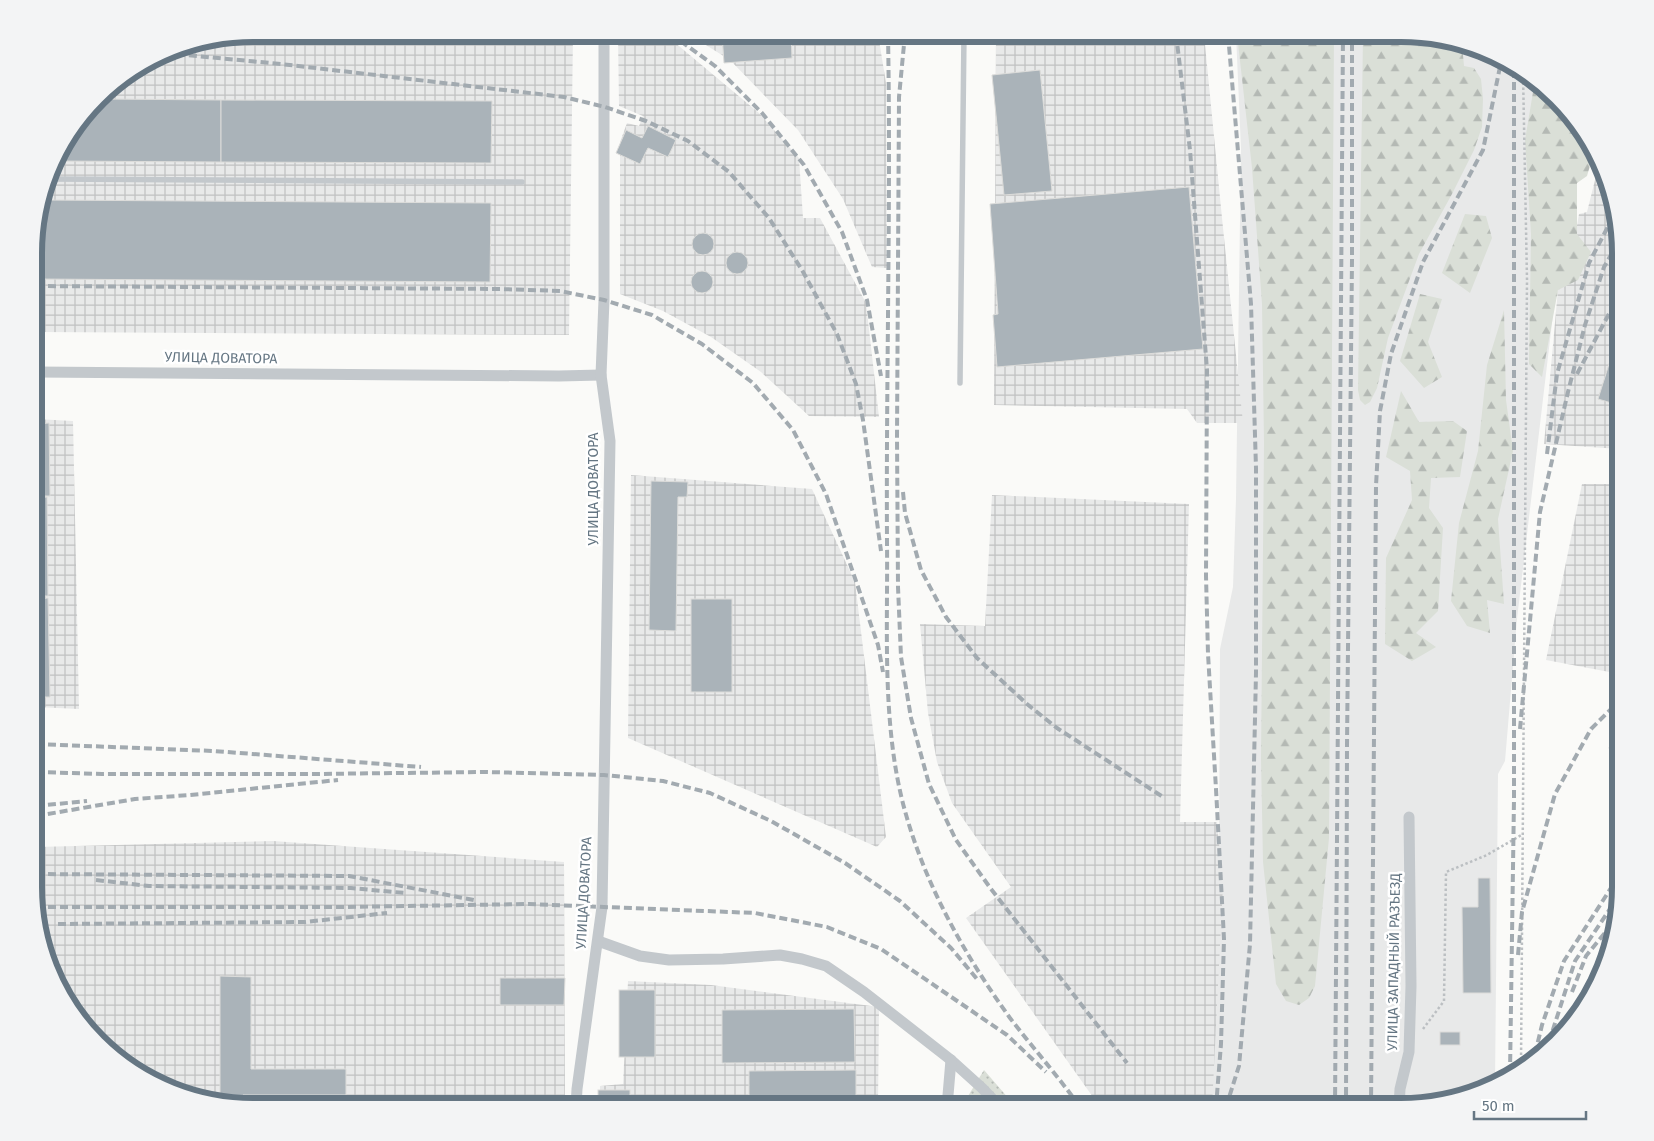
<svg xmlns="http://www.w3.org/2000/svg" width="1654" height="1141" font-family="'Fira Sans',sans-serif">
<style>
.built{fill:#e8e9e9}
.industrial{fill:url(#industrial-grid)}
.forest{fill:url(#forest-firs)}
.garden{fill:url(#garden-dots)}
.building{fill:#aab3b9;stroke:#dcdcda}
.lines{fill:none;stroke-linecap:round;stroke-linejoin:round}
.path{stroke:#bbbfc2;stroke-width:2.5;stroke-dasharray:2.5 2.5;stroke-linecap:butt}
.service{stroke:#c3c8cc;stroke-width:5.5}
.minor{stroke:#c3c8cc;stroke-width:11}
.rail{stroke:#a2aab0;stroke-width:4;stroke-dasharray:8 4;stroke-linecap:butt}
.labels{text-anchor:middle;dominant-baseline:central;stroke-width:5;stroke-linejoin:round;paint-order:stroke}
.street-label{font-size:14px;fill:#657683;stroke:#fff}
.rim{fill:none;stroke:#657683;stroke-width:6}
</style>
<defs>
<pattern id="industrial-grid" width="8" height="8" patternUnits="userSpaceOnUse" patternTransform="scale(1.25)"><rect width="8" height="8" fill="#e8e9e9"/><path d="M0 4h8M4 0v8" fill="none" stroke="#c0c1c2"/></pattern>
<pattern id="forest-firs" width="22" height="20" patternUnits="userSpaceOnUse" patternTransform="scale(1.25)"><rect width="22" height="20" fill="#dadfd7"/><path d="M5 1l3.5 6h-7zM16 11l3.5 6h-7z" fill="#b4b9b4"/></pattern>
<pattern id="garden-dots" width="8" height="8" patternUnits="userSpaceOnUse" patternTransform="scale(1.25)"><rect width="8" height="8" fill="#dadfd7"/><path d="M2 2h.1M6 6h.1" fill="none" stroke="#b4b9b4" stroke-width="1.8" stroke-linecap="round"/></pattern>
</defs>
<rect width="100%" height="100%" fill="#fafaf8"/>
<polygon class="built" points="1236,34 1414,34 1471,46 1536,81 1558,272 1517,619 1505,761 1498,774 1495,1085 1401,1107 1210,1107 1219,867 1220,649 1233,587 1236,499 1241,149"/>
<g class="industrial">
<polygon points="254,34 573,34 569,335 36,332 36,225 57,156 108,89 170,50"/>
<polygon points="618,34 661,34 667,36 759,113 799,158 803,218 820,218 866,303 879,417 809,416 761,372 711,337 663,311 620,294 620,142 627,123 639,126 643,116 619,106"/>
<polygon points="688,34 878,34 886,83 887,268 872,267 843,199 798,130 730,60"/>
<polygon points="996,34 1204,34 1222,218 1243,423 1197,423 1187,409 994,405"/>
<polygon points="1598,168 1620,240 1620,449 1544,444 1559,278 1568,278 1579,214 1587,212"/>
<polygon points="36,419 73,421 79,709 36,707"/>
<polygon points="631,475 812,489 855,582 886,837 877,847 628,738"/>
<polygon points="1582,484 1620,484 1620,674 1546,660"/>
<polygon points="992,495 1189,504 1180,822 1217,822 1223,885 1212,1107 1100,1107 966,918 1011,887 952,803 937,762 928,713 920,624 985,626"/>
<polygon points="1620,733 1620,758 1608,748"/>
<polygon points="273,841 564,862 565,1107 240,1107 183,1095 120,1062 63,998 36,916 36,847"/>
<polygon points="628,981 711,985 879,1007 878,1107 600,1107 600,1086 623,1084"/>
</g>
<g class="forest">
<polygon points="1237,34 1334,34 1329,838 1315,986 1309,998 1299,1005 1286,1001 1276,984 1263,862 1261,759 1264,443 1262,304 1252,168"/>
<polygon points="1363,34 1414,34 1462,44 1464,66 1474,68 1481,79 1483,99 1482,127 1474,150 1452,194 1419,254 1388,338 1377,388 1370,402 1365,405 1360,400 1358,390"/>
<path d="M1535,80L1580,131L1579,134C1600,140 1591,162 1587,176L1577,183V234L1591,252L1578,280L1558,290L1542,377L1529,364L1531,234L1525,140Z"/>
<polygon points="1465,214 1486,216 1492,238 1470,293 1442,273"/>
<polygon points="1420,294 1442,299 1428,342 1442,377 1424,388 1400,361"/>
<polygon points="1504,310 1506,400 1513,451 1498,519 1504,604 1487,600 1490,633 1467,626 1451,601 1459,523 1478,451 1487,365"/>
<polygon points="1401,391 1419,422 1453,421 1467,431 1460,477 1431,478 1429,508 1443,528 1438,611 1416,633 1436,647 1412,661 1385,644 1386,558 1412,500 1410,471 1386,457"/>
</g>
<polygon class="garden" points="984,1070 1016,1107 967,1107 968,1096"/>
<g class="building">
<polygon points="722,34 791,34 792,58 724,63"/>
<polygon points="1040,70 1052,191 1004,195 992,75"/>
<polygon points="101,99 221,100 221,162 55,161 57,156"/>
<polygon points="221,100 492,101 491,163 221,162"/>
<polygon points="648,126 676,140 668,157 648,148 640,164 616,153 626,130 642,138"/>
<polygon points="1189,187 1203,349 997,367 993,315 998,314 990,204"/>
<polygon points="43,200 491,203 490,282 36,279 36,225"/>
<circle cx="703" cy="244" r="11"/>
<circle cx="737" cy="263" r="11"/>
<circle cx="702" cy="282" r="11"/>
<polygon points="1610,361 1620,364 1620,388 1615,404 1598,399"/>
<polygon points="49,423 50,496 36,496 36,424"/>
<polygon points="651,481 688,482 687,497 678,497 676,631 649,630"/>
<polygon points="47,497 48,596 36,596 36,498"/>
<polygon points="48,598 50,697 36,697 36,599"/>
<rect x="691" y="599" width="41" height="93"/>
<polygon points="1478,878 1490,878 1491,993 1463,993 1462,907 1478,907"/>
<polygon points="220,976 251,977 251,1069 346,1069 346,1095 243,1095 243,1107 240,1107 231,1105 231,1095 220,1095"/>
<polygon points="500,978 565,978 564,1005 500,1005"/>
<rect x="619" y="990" width="36" height="67"/>
<polygon points="854,1009 855,1062 722,1063 722,1010"/>
<rect x="1440" y="1032" width="20" height="13"/>
<polygon points="856,1070 856,1107 749,1107 749,1071"/>
<rect x="598" y="1090" width="32" height="17"/>
</g>
<g class="lines">
<g class="path">
<polyline points="1423,1029 1444,1001 1446,872 1487,855 1523,834"/>
<polyline points="1521,1065 1527,280 1523,73"/>
</g>
<g class="service">
<polyline points="50,179 522,182"/>
<polyline points="960,383 964,34"/>
</g>
<g class="minor">
<polyline points="36,372 559,376 601,375"/>
<polyline points="598,941 640,956 669,960 723,959 780,955 802,959 826,966 864,992 951,1060 982,1088 1000,1107"/>
<polyline points="576,1107 577,1089 602,907 610,441 601,375 604,300 604,34"/>
<polyline points="947,1107 951,1060"/>
<polyline points="1399,1107 1400,1089 1409,1052 1411,986 1409,817"/>
</g>
<g class="rail">
<polyline points="671,34 715,66 762,113 804,165 842,232 867,300 881,376"/>
<path d="M888,34C891,204 886,373 887,543C888,633 881,731 907,818C928,890 966,957 1010,1018C1033,1048 1058,1076 1080,1107"/>
<polyline points="905,34 899,97 897,437 898,587 901,657 911,718 929,784 956,840 991,889 1127,1063"/>
<polyline points="1176,34 1190,150 1207,370 1206,576 1208,654 1216,789 1224,939 1221,1044 1216,1107"/>
<polyline points="189,47 202,45 254,34"/>
<polyline points="165,53 281,64 564,97 605,107 646,121 688,141 729,172 769,218 802,270 837,334 856,384 863,420 881,551"/>
<polyline points="36,286 500,289 560,291 604,300 652,315 702,344 753,383 793,430 826,494 878,645 883,672"/>
<polyline points="1577,374 1620,293"/>
<polyline points="1547,454 1557,374 1589,263 1613,217"/>
<polyline points="903,492 905,513 921,570 946,617 977,658 1027,704 1057,728 1163,797"/>
<polyline points="1520,729 1540,512 1568,392 1585,325 1604,267 1620,239"/>
<polyline points="36,744 214,751 421,767"/>
<polyline points="36,772 102,774 314,774 486,772 604,775 663,781 710,793 771,821 845,863 900,901 951,948 977,979"/>
<polyline points="36,806 87,801"/>
<polyline points="36,816 135,799 190,795 338,780"/>
<polyline points="36,874 349,876 474,900"/>
<polyline points="96,880 149,886 351,888 405,893"/>
<polyline points="36,907 345,907 529,904 755,913 827,927 881,949 1007,1035 1046,1072"/>
<polyline points="58,924 305,922 387,913"/>
<polyline points="1518,955 1522,912 1555,794 1591,729 1620,700"/>
<polyline points="1572,992 1586,956 1617,918"/>
<polyline points="1566,1028 1610,953"/>
<polyline points="1549,1042 1575,961 1620,894"/>
<polyline points="1535,1054 1542,1025 1564,961 1620,874"/>
<polyline points="1510,1074 1514,799 1514,69"/>
<polyline points="1226,1107 1239,1066 1250,944 1256,673 1256,468 1251,304 1228,34"/>
<polyline points="1335,1107 1343,34"/>
<polyline points="1346,1107 1347,745 1352,260 1352,34"/>
<polyline points="1371,1107 1376,486 1380,411 1391,354 1423,262 1483,150 1501,62"/>
</g>
</g>
<g class="labels">
<g class="street-label">
<text transform="translate(221 358) rotate(1)">УЛИЦА ДОВАТОРА</text>
<text transform="translate(593 489) rotate(-90)">УЛИЦА ДОВАТОРА</text>
<text transform="translate(584 893) rotate(-87)">УЛИЦА ДОВАТОРА</text>
<text transform="translate(1394 962) rotate(-89)">УЛИЦА ЗАПАДНЫЙ РАЗЪЕЗД</text>
</g>
</g>
<path d="M0 0H1654V1141H0ZM253 42H1401A211 211 0 0 1 1612 253V887A211 211 0 0 1 1401 1098H253A211 211 0 0 1 42 887V253A211 211 0 0 1 253 42Z" fill="#f3f4f5" fill-rule="evenodd"/>
<path class="rim" d="M253 42H1401A211 211 0 0 1 1612 253V887A211 211 0 0 1 1401 1098H253A211 211 0 0 1 42 887V253A211 211 0 0 1 253 42Z"/>
<path d="M1474 1111v8h112v-8" fill="none" stroke="#657683" stroke-width="2.5"/>
<text x="1482" y="1111" font-size="15" fill="#657683" stroke="#ffffff" stroke-width="4" paint-order="stroke">50 m</text>
</svg>
